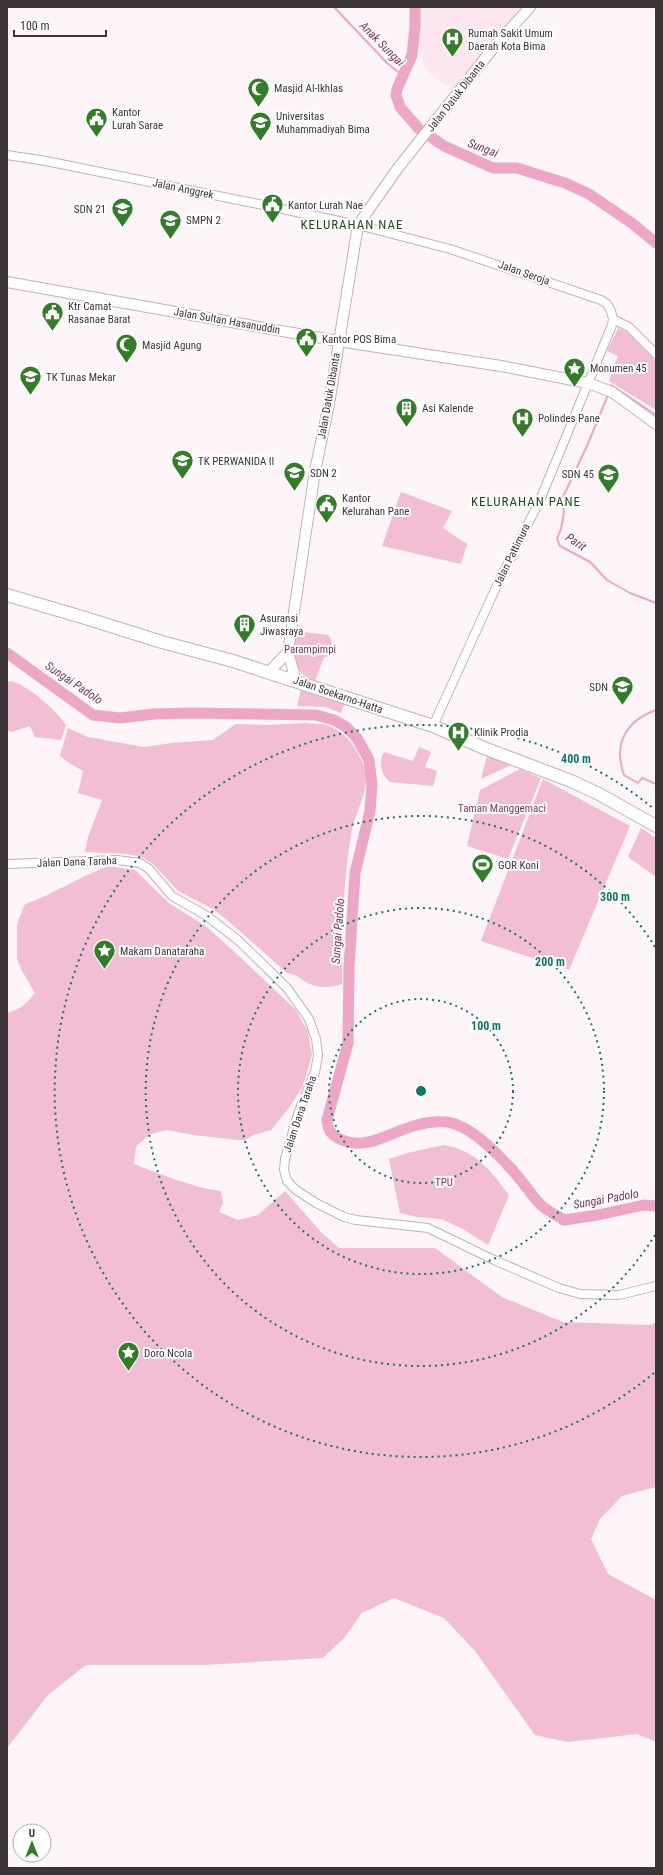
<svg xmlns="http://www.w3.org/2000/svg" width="663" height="1875" font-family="'Roboto Condensed',sans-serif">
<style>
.built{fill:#fee7f0}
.green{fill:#f2bed4}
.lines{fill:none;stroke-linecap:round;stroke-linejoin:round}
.stream{stroke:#eea6c6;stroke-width:2}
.river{stroke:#eea6c6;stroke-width:11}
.minor-casing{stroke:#c3b0b8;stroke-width:10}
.major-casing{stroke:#c3b0b8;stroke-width:12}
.highway-casing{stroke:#c3b0b8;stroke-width:14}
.minor{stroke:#fff;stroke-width:8}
.major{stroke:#fff;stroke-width:10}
.highway{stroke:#fff;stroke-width:12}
.ring{fill:none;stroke:#0f766e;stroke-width:2;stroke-dasharray:2 4}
.labels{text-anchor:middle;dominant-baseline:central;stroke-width:4;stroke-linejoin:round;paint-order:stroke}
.poi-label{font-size:11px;fill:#3c3437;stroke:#fff;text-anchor:start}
.street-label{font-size:11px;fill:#3c3437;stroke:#fff}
.park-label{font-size:11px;fill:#85325d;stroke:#fff}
.water-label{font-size:12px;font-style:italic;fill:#822f5b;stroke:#fff}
.quarter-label{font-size:13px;letter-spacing:1px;fill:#1e4e17;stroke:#fff}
.centre{fill:#0f766e;stroke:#fff;stroke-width:2}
.ring-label{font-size:12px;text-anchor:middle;font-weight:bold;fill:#0f766e;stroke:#fff;stroke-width:4;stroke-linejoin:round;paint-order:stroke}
</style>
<rect width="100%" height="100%" fill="#fef5f9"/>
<polygon class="built" points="418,7 527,7 455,93 425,69 420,48"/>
<g class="green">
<polygon points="618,328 627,332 656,361 656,410 609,381 618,356 607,351"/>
<polygon points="401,492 452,511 443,528 467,544 461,564 382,546"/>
<path d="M296,631L328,635C335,642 330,649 327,657H324L315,681C290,672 293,653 296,631Z"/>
<path d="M10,681C27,684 57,711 66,725L61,740L35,737L30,726L12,732L7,730V682Z"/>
<polygon points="301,689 345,703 341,713 325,707 297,706"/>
<path d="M305,723C312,724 322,723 329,726C346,732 358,750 364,766C372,787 356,809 352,830C342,880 343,933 342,984C331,987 321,989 310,984C299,980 302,976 287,973L227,920L213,909L178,891L153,864L142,857L126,854L85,852L88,837L102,800L78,793L83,771L69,763L60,756L68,728L88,737L144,747L172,743L213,740L236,724L266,725Z"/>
<path d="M419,747L431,752L425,767L437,771L433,786L390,782C381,774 378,763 384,752L413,761Z"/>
<polygon points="487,756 511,765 481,779"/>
<polygon points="520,769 541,778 508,859 467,846 480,790"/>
<polygon points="543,779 630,826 569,970 481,941"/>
<polygon points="641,828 656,838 656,877 628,857"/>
<path d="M108,866L135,870L169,903L207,927L240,957L296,1010L308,1032L312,1055L303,1086L289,1108L271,1130L254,1135L245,1140H237L193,1135L167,1130L151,1134L136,1146L134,1164C163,1175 191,1187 221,1191L223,1203L219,1212L238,1220L258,1215L285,1191L321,1232L339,1248H435L502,1297L563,1322L649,1325L656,1323V1487L622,1496L600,1519L591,1539L608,1574L656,1600V1742L637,1734L568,1742L535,1735L475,1651L444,1618L394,1598L362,1613L344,1638L323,1658L204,1665H86L48,1695L7,1748V1013C20,1010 27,1003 35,993L21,969L17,959V924L25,904C54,894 79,877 108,866Z"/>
<path d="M444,1145C478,1152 489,1169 509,1195L488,1245L461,1228L441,1219L417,1217L400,1213L389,1159L407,1153Z"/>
</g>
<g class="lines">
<g class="stream">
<polyline points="334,7 387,63 402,75"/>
<polyline points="611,385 656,415"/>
<polyline points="608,395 587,446 562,499 564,513 561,529 557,539 560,546 590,562 607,580 630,593 656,603"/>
<path d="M656,710C626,721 613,743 624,775L638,783L642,778L656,784"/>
</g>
<g class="river">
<polyline points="415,7 415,26 412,55 397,89 396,95 400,107 419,129 444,146 493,168 517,168 565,183 589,194 633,224 656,243"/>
<path d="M7,653L93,715L120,718L154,714L192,713L316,715L334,720L346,727L357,738L369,760L372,785L370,811L355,873L349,967L348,1043L327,1120C328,1131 331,1135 342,1140C367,1151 392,1131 417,1125C427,1122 436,1121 447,1122C470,1125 499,1155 514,1172C523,1182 530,1193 539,1203C545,1210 556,1215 564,1220L598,1215L644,1205L656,1206"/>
</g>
<defs>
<g id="minor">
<polyline points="7,155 46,161 268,206 358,225 450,249 601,300 607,304 611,311 613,319 612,325 540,500 498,583 433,726"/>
<polyline points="613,319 629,327 656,354"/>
<polyline points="7,864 117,860 140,863 149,869 172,896 207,916 239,941 287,988 309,1019 316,1039 318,1055 315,1072 299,1111 285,1159 284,1170 287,1181 296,1190 316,1203 344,1217 356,1220 428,1228 494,1260 559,1288 580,1294 619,1295 656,1286"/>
</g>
<g id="major">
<polyline points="7,282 338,341 501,366 588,383 612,392 656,424"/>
<polyline points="288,652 296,681"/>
<polyline points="269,672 288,652 315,471 329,404 358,225 398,168 490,52 530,7"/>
</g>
<polyline id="highway" points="7,595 82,617 162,642 233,661 433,726 484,748 571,781 599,794 656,826"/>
</defs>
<use href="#minor" class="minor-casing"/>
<use href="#major" class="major-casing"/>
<use href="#highway" class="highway-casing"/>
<use href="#minor" class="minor"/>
<use href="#major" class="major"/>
<use href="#highway" class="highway"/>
</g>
<g class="ring">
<circle cx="421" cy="1091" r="92"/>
<circle cx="421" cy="1091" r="183"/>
<path d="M655 1235A275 275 0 1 1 655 947"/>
<path d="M654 1373A366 366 0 1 1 654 809"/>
</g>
<defs>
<symbol id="hospital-pin" viewBox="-11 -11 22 30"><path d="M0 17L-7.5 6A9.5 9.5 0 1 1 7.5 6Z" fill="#327e26" stroke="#fff"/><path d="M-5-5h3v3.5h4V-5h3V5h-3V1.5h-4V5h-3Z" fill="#fff"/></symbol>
<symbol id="mosque-pin" viewBox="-11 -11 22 30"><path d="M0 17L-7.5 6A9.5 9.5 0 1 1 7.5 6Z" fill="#327e26" stroke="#fff"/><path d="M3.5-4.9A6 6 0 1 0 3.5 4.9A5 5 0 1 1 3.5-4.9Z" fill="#fff"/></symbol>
<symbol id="civic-pin" viewBox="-11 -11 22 30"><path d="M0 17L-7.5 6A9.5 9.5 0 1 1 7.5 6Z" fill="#327e26" stroke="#fff"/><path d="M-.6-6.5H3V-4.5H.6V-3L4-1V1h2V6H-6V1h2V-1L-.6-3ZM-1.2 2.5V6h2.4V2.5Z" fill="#fff"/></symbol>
<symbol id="university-pin" viewBox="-11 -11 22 30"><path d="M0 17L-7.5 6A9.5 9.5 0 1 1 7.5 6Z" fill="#327e26" stroke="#fff"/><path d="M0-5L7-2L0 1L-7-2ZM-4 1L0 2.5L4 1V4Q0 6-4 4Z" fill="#fff"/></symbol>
<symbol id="school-pin" viewBox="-11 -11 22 30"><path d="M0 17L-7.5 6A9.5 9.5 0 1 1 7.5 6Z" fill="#327e26" stroke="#fff"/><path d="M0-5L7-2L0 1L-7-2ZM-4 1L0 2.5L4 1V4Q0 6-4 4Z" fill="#fff"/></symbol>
<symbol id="sight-pin" viewBox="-11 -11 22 30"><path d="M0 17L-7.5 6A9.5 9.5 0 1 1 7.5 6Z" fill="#327e26" stroke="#fff"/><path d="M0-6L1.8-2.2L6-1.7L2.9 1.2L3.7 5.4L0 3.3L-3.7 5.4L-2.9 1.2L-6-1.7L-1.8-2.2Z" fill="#fff"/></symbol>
<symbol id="building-pin" viewBox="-11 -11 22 30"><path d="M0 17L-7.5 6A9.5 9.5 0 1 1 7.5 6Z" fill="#327e26" stroke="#fff"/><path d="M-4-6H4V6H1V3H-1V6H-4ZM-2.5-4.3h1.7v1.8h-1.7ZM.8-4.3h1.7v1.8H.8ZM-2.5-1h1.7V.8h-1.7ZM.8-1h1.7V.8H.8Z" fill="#fff"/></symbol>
<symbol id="stadium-pin" viewBox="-11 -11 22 30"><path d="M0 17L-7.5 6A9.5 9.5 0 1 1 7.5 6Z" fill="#327e26" stroke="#fff"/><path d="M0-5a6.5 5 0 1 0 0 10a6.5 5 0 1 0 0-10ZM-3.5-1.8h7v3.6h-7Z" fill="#fff"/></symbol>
</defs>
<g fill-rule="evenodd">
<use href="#hospital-pin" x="440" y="26" width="25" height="34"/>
<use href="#mosque-pin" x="246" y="76" width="25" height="34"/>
<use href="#civic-pin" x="84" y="106" width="25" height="34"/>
<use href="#university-pin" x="248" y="110" width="25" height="34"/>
<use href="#civic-pin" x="260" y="192" width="25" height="34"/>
<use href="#school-pin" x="110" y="196" width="25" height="34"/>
<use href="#school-pin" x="158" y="208" width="25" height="34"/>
<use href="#civic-pin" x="40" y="300" width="25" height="34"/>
<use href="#civic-pin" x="294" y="326" width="25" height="34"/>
<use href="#mosque-pin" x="114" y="332" width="25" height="34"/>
<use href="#sight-pin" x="562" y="356" width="25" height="34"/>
<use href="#school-pin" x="18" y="364" width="25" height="34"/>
<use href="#building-pin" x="394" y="396" width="25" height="34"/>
<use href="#hospital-pin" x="510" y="406" width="25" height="34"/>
<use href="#school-pin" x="170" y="448" width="25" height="34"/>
<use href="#school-pin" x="282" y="460" width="25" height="34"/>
<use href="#school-pin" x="596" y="462" width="25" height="34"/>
<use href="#civic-pin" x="314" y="492" width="25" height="34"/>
<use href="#building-pin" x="232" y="612" width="25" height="34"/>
<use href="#school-pin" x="610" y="674" width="25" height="34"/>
<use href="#hospital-pin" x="446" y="720" width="25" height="34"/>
<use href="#stadium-pin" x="470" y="852" width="25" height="34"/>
<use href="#sight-pin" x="92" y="938" width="25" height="34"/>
<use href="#sight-pin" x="116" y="1340" width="25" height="34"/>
</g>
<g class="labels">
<g class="poi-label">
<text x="468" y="33">Rumah Sakit Umum<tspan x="468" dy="13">Daerah Kota Bima</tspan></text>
<text x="274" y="88">Masjid Al-Ikhlas</text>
<text x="112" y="112">Kantor<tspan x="112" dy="13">Lurah Sarae</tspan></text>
<text x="276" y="116">Universitas<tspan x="276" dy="13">Muhammadiyah Bima</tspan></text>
<text x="288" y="205">Kantor Lurah Nae</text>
<text x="106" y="209" text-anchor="end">SDN 21</text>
<text x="186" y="220">SMPN 2</text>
<text x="68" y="306">Ktr Camat<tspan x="68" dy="13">Rasanae Barat</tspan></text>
<text x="322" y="339">Kantor POS Bima</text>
<text x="142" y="345">Masjid Agung</text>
<text x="590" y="368">Monumen 45</text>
<text x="46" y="377">TK Tunas Mekar</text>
<text x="422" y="408">Asi Kalende</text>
<text x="538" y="418">Polindes Pane</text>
<text x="198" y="461">TK PERWANIDA II</text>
<text x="310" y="473">SDN 2</text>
<text x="594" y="474" text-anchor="end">SDN 45</text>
<text x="342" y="498">Kantor<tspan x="342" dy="13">Kelurahan Pane</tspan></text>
<text x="260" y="618">Asuransi<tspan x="260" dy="13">Jiwasraya</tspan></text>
<text x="608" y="687" text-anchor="end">SDN</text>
<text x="474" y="732">Klinik Prodia</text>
<text x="498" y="865">GOR Koni</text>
<text x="120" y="951">Makam Danataraha</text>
<text x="144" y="1353">Doro Ncola</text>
</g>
<g class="street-label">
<text transform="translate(456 96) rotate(-52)">Jalan Datuk Dibanta</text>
<text transform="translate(183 189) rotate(12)">Jalan Anggrek</text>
<text transform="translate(524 273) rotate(19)">Jalan Seroja</text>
<text transform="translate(227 321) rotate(10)">Jalan Sultan Hasanuddin</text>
<text transform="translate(329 396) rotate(-80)">Jalan Datuk Dibanta</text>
<text transform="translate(512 555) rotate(-64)">Jalan Pattimura</text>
<text transform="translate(338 695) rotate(19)">Jalan Soekarno-Hatta</text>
<text transform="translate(77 862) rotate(-2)">Jalan Dana Taraha</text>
<text transform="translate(300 1114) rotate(-71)">Jalan Dana Taraha</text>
</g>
<g class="park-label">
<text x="310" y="649">Parampimpi</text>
<text x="502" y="808">Taman Manggemaci</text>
<text x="444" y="1182">TPU</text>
</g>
<g class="water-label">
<text transform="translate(382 44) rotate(45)">Anak Sungai</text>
<text transform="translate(483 148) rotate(21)">Sungai</text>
<text transform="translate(576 542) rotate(34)">Parit</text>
<text transform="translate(74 683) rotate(34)">Sungai Padolo</text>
<text transform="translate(338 931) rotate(-86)">Sungai Padolo</text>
<text transform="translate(606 1199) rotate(-10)">Sungai Padolo</text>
</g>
<g class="quarter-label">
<text x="352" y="224">KELURAHAN NAE</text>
<text x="526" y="501">KELURAHAN PANE</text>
</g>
</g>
<circle cx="421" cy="1091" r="6" class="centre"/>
<g class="ring-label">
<text x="576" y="763">400 m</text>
<text x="615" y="901">300 m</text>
<text x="550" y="966">200 m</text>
<text x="486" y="1030">100 m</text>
</g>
<rect width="663" height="1875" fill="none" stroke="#3c3437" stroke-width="16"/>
<g transform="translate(32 1843)"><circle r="19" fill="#ffffff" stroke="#b1aeaf"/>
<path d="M0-3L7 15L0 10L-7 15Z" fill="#327e26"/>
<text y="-6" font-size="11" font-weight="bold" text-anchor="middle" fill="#3c3437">U</text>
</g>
<path d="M14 30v6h92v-6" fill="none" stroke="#3c3437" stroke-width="2"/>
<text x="20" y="30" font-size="12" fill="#3c3437" stroke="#ffffff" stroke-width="3" paint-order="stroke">100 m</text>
</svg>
